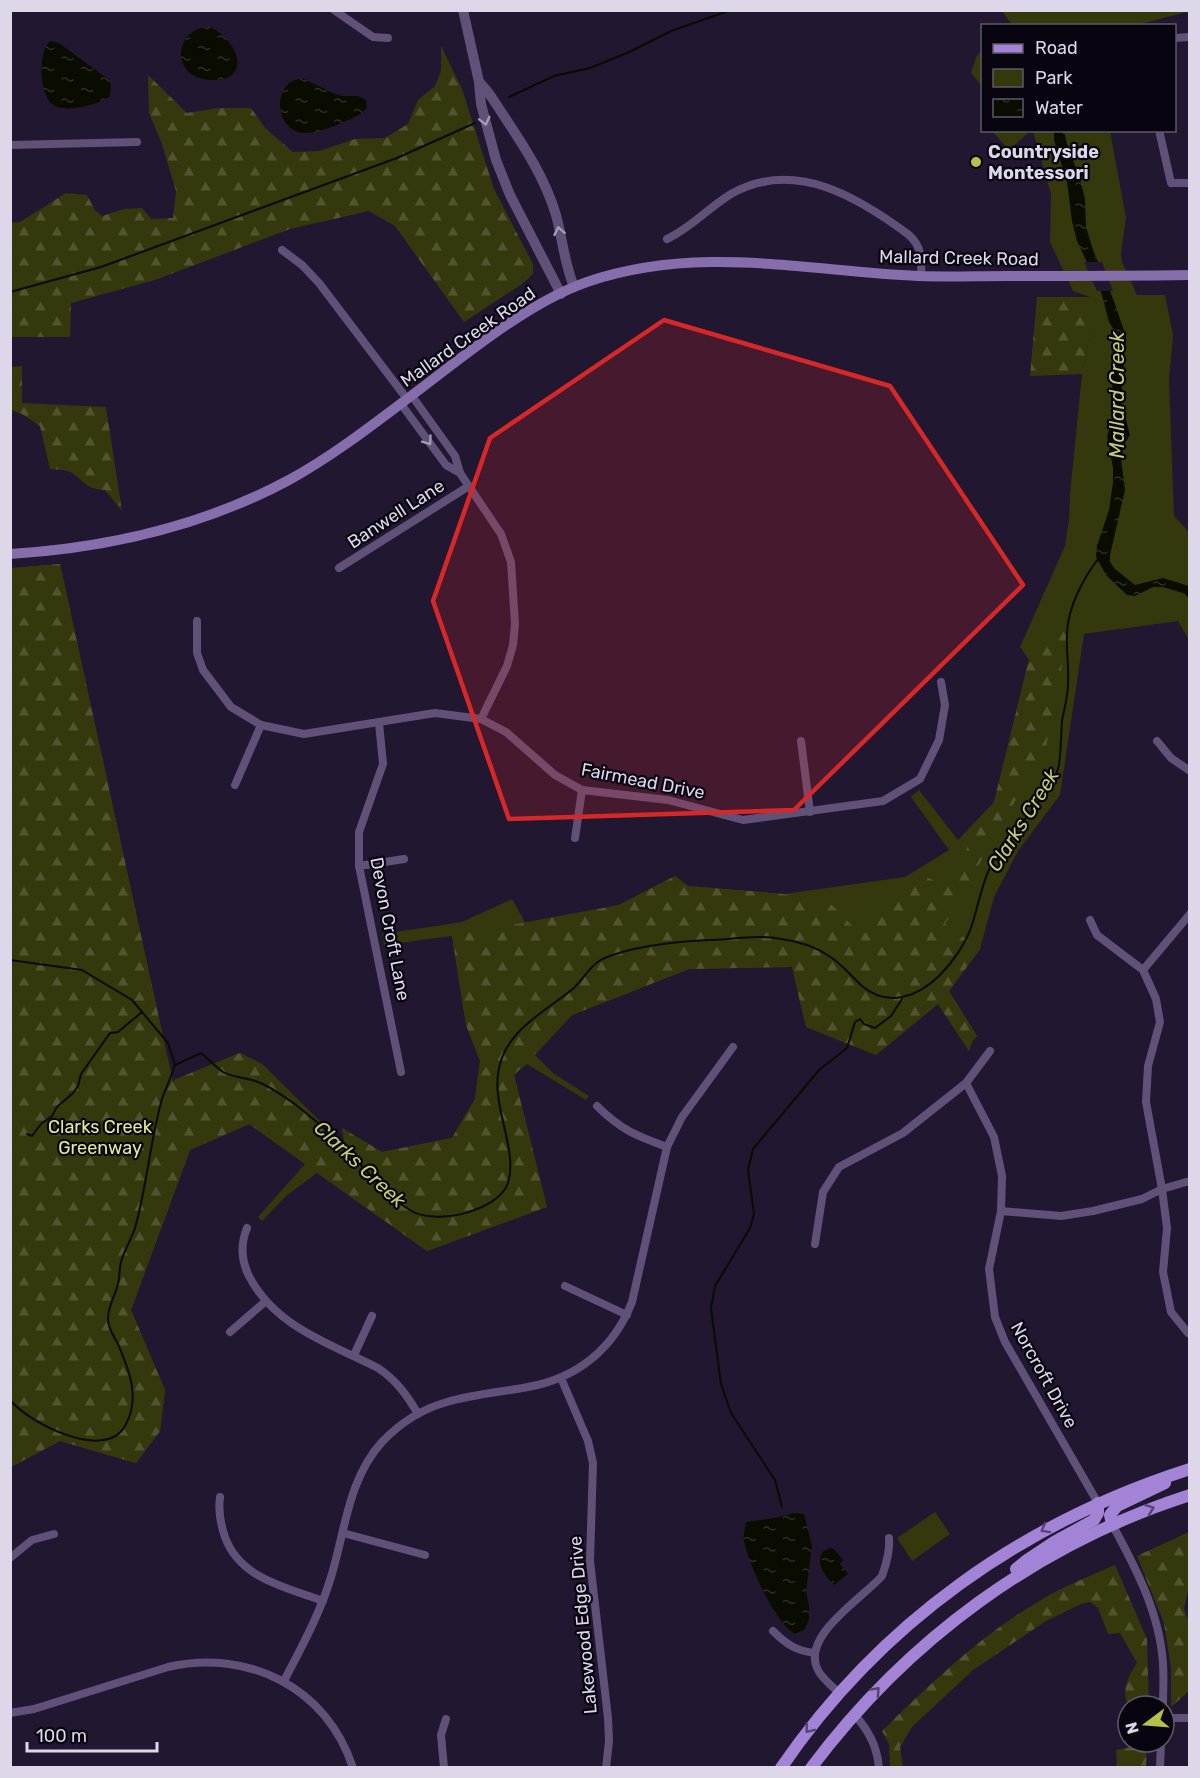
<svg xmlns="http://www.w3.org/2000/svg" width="1200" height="1778" font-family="Rubik,sans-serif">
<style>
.green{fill:#35380c}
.forest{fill:url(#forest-firs)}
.water{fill:url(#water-ripples)}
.pier{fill:#211730}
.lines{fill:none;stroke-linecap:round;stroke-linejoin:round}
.stream{stroke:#0b0c00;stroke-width:2}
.minor{stroke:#605178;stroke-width:8}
.tertiary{stroke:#605178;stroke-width:10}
.secondary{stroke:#866dac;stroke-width:10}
.primary{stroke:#a383d5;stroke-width:12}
.oneway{stroke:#a59bb6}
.oneway2{stroke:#564472}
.marked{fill:#d62828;fill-opacity:0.2;stroke:#d62828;stroke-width:4.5;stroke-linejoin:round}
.poi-dot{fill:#b8c147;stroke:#090510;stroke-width:2}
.labels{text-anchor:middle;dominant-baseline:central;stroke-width:4.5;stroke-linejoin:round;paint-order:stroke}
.poi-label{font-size:18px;font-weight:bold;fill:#ddd7e9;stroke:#090510;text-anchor:start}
.street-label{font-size:18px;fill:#ddd7e9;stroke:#090510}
.park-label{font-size:18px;fill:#e3ec92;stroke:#090510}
.water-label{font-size:20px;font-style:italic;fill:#c5ce74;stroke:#090510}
</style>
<defs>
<pattern id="forest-firs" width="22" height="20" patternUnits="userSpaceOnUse" patternTransform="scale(1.5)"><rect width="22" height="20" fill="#35380c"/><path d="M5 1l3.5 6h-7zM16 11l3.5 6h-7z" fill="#52542f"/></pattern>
<pattern id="water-ripples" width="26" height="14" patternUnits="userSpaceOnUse" patternTransform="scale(1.5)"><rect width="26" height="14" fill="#0b0c00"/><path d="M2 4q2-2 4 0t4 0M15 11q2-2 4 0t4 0" fill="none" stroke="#2e2f25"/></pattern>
</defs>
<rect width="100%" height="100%" fill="#211730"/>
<g class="green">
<polygon points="1002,11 1189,10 1190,11 1137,25 1013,26"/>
<polygon points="982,50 982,86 971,73 976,57"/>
<polygon points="992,131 1028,131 1028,133 1009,150"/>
<polygon points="1033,131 1110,131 1126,218 1121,253 1122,262 1137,295 1165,295 1173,335 1169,380 1174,516 1189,532 1189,640 1178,621 1084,634 1060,795 1018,851 994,897 980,949 949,991 977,1036 972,1042 969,1051 938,1004 876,1055 806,1027 792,967 689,969 572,1015 535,1055 553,1073 589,1096 586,1100 527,1064 514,1075 547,1207 427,1251 317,1173 286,1196 262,1221 258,1217 305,1164 249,1124 190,1150 131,1310 165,1390 160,1431 136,1463 60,1441 11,1467 11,568 60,564 173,1083 176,1079 240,1053 262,1064 345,1146 342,1128 382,1152 452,1138 475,1099 480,1061 466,1025 452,936 384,945 382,934 462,922 512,899 526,924 619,905 675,876 688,886 784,894 905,877 949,850 911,797 919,790 958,840 994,802 1029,660 1020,647 1065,546 1069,520 1070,494 1082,374 1090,331 1090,297 1073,291 1050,242 1051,194"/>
<polygon points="935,1512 950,1534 912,1561 897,1538"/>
</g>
<g class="forest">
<polygon points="441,46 462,89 494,189 533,264 533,274 522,284 464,322 395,226 369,211 290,229 155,280 71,303 70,337 11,337 11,223 20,222 66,193 87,195 95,210 102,216 124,209 142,208 151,219 173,218 176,191 162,144 149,113 148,75 187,113 218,108 251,108 266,129 293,152 319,151 355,139 385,138 408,124 418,100 435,86 441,71"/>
<polygon points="1037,297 1090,297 1090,331 1082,374 1030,376"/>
<path d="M22,366V403L106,407L122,511L105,490C83,489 84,479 70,472C65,469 56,470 50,469L40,426L22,414L11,410V367Z"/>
<polygon points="60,564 173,1082 176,1079 240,1053 262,1064 345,1146 342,1128 382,1152 452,1138 475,1099 480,1061 466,1025 452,936 619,905 675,876 688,886 784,894 832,905 862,936 894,904 908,882 929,878 945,886 994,802 1029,659 1070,623 1046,747 945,924 980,949 949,991 977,1036 972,1042 969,1051 938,1004 876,1055 806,1027 792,967 689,969 572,1015 514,1075 547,1207 427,1251 249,1124 190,1150 131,1310 165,1390 160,1431 136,1463 60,1441 11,1467 11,568"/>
<polygon points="1189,1532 1189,1586 1184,1609 1189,1622 1189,1691 1171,1707 1171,1668 1164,1623 1137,1556"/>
<path d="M1115,1565L1147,1639L1149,1706H1128C1121,1690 1128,1676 1137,1663L1120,1633L1108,1634L1098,1608L1090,1602L1081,1604L1046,1621L973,1670L912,1727L900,1747L903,1767H890L889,1744L882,1731C931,1683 981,1635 1041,1600C1064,1586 1090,1576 1115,1565Z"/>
<polygon points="1139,1742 1147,1742 1146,1767 1117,1766 1116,1750 1137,1746"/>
</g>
<g class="water">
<path d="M209,27C226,32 251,64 229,77C224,80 217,80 211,80C170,79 173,28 209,27Z"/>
<path d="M50,41L59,43L108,79L111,85L110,96C100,105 62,114 52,104C39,93 38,52 50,41Z"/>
<path d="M302,78L333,93L342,96H358L366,100L367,108C359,117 346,121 334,126C323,130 311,135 298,132C275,125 272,82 302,78Z"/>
<polygon points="1054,131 1064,131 1067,144 1080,179 1085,199 1086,227 1093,250 1114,301 1126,337 1121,401 1130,435 1120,451 1125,490 1110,555 1110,562 1115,569 1135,585 1163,578 1189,586 1189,598 1183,593 1163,587 1153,587 1135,596 1127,595 1106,575 1096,557 1097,546 1109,510 1113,482 1113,468 1107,436 1113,418 1111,400 1117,335 1109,322 1101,292 1077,241 1072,221 1067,182 1054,140"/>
<path d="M795,1513L804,1514L812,1546L806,1591L809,1606V1620L804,1630L795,1634C776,1625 747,1561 744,1540C743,1535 745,1528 746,1522L774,1518Z"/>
<path d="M830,1548L834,1549L843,1560L840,1564L848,1574L834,1585C825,1575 816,1567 822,1552Z"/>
</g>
<polygon class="pier" points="1084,262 1102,262 1113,291 1097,291"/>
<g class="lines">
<g class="stream">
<polyline points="509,97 554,76 590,68 627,53 671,31 731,10"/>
<polyline points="10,292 101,267 397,158 475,123"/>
<polyline points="10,960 82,970 132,1000 168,1043 175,1065"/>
<polyline points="27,1134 32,1136 41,1124 52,1116 57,1107 73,1093 78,1086 81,1074 110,1033 118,1032 142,1012"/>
<path d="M10,1400C29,1423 105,1462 125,1426C141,1398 129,1370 118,1344C114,1336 108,1329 108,1319C108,1306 115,1296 118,1284C120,1277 119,1269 121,1262C124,1251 131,1240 135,1228C147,1186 150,1141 162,1099C166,1088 171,1077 175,1065L201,1053C208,1059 215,1066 223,1072C233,1078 247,1077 258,1082C271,1087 285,1097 296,1105C318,1122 338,1140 356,1160C373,1177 389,1197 410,1210C433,1226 498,1212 508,1183C518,1152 493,1108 498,1074C503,1031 545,1012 574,988C583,979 589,968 599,961C609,955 622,952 634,949C658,944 683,941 707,940C732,940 756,934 781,939C797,941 816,947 829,956C842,964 851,976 862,986C888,1008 918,997 940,975C953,962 966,943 972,925C980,899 984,872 1000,850C1016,827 1054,791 1059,765C1061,751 1061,735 1062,721C1064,709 1068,697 1068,684C1069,667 1066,650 1067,633C1068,607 1083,579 1098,559"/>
<polyline points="782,1507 775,1480 731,1413 721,1384 711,1308 715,1286 750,1228 754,1214 748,1170 753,1149 819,1070 847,1048 855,1022 860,1019 864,1024 875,1028 891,1016 902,999"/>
</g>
<g class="minor">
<polyline points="334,10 373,37 388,38"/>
<polyline points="1174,38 1190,37"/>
<polyline points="1159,130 1171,183 1190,183"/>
<polyline points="10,145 137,142"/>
<path d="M667,239C691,228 708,208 731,194C794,158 858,197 909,235C922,247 922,259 921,276"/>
<polyline points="282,250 302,265 319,283 407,399"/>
<polyline points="412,396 455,456 460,473 501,534 511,562 515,624 513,645 507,666 481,719"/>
<polyline points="401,404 446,465 460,473"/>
<polyline points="339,568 469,486"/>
<polyline points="197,621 197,653 203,670 231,707 261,725 304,734 435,713 481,719 506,732 555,775 582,790 668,800 743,820 883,801 920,779 939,740 945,705 941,682"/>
<polyline points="379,723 383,764 359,832 359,866 401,1072"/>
<polyline points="801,741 810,812"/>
<polyline points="1157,741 1171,758 1190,771"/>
<polyline points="235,785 261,725"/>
<polyline points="575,838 582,790"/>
<polyline points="359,866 404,859"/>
<polyline points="1090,920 1097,935 1143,970 1156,999 1160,1022 1148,1066 1146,1102 1162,1189 1167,1228 1163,1272 1171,1312 1188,1333"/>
<polyline points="1143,970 1190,914"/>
<polyline points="966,1083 994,1137 1002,1176 1001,1211 989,1269 995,1317 1005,1342 1098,1503"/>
<path d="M597,1106C621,1130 635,1135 667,1147"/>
<polyline points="1001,1211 1061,1216 1093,1211 1142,1199 1162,1189 1190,1181"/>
<path d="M247,1228C240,1245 241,1260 249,1276C275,1327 331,1344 378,1368C396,1380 407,1395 418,1414"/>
<polyline points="815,1244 823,1192 839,1167 903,1133 966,1083 990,1051"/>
<polyline points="565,1286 627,1315"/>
<polyline points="230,1332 266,1301"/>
<polyline points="354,1355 372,1316"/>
<polyline points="561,1378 588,1441 593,1463 590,1561 608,1718 609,1741 606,1768"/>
<path d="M220,1497C218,1512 220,1523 225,1537C240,1579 286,1587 323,1601"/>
<path d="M1112,1524C1136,1568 1160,1614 1163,1664C1164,1678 1163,1692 1163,1706"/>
<polyline points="343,1533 425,1555"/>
<polyline points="10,1558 32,1540 54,1534"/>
<path d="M773,1631C786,1644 796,1651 815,1653"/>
<path d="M284,1681C301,1648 320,1614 331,1577C345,1532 348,1479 382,1442C400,1423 422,1409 447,1402C474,1394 502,1392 528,1387C578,1378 614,1348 632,1302L667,1147L682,1117L733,1047"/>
<path d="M839,1693C833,1687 824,1680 819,1672C798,1637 862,1599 882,1576C886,1565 890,1549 889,1538"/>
<path d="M10,1713L34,1709L168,1667C248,1649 327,1687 353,1768"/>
<path d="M854,1714C868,1730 877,1745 879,1768"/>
<polyline points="1164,1718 1190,1718"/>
<polyline points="444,1768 441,1735 446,1719"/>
<polyline points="1160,1768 1161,1742"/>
</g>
<g class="tertiary">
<polyline points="463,10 479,82 481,104 496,160 510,195 561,294"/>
<path d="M479,82C490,92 496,105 504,116C525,148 545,178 556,215C563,241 564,262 574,287"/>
</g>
<path class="secondary" d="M10,554C107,548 203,526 289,480C329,458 366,430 403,402C457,362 524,304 587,282C699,244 805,271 918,276C948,277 977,276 1007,276C1068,276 1129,276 1190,275"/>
<g class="primary">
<polyline points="1112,1524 1110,1515 1117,1506 1165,1483"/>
<polyline points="1016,1569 1027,1560 1054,1542 1094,1520 1098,1513 1098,1503"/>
<path d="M781,1768C880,1623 1023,1522 1190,1469"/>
<path d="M811,1768C907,1640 1037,1544 1190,1495"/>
</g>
</g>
<defs><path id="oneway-chevron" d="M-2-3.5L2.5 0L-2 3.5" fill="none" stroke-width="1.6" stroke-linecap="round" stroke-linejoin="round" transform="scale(1.5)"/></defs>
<g class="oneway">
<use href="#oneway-chevron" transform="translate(485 121) rotate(76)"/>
<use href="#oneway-chevron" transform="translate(559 231) rotate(-101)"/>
<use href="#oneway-chevron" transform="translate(428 441) rotate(54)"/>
</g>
<g class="oneway2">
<use href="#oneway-chevron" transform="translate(1150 1509) rotate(-20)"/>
<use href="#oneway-chevron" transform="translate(1045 1529) rotate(151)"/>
<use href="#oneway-chevron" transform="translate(876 1691) rotate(-47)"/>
<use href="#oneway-chevron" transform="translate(809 1729) rotate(128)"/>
</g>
<path class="marked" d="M664,320L890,386L1023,585L794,810L509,819L433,601L490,438Z"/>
<circle class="poi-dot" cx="976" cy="162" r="6"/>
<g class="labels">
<g class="poi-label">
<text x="988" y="152">Countryside<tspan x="988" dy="21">Montessori</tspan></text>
</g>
<g class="street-label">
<text transform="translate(959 258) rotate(1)">Mallard Creek Road</text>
<text transform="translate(468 337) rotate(-35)">Mallard Creek Road</text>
<text transform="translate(396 514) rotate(-33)">Banwell Lane</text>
<text transform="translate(643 781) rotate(11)">Fairmead Drive</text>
<text transform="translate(390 929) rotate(79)">Devon Croft Lane</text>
<text transform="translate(1044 1375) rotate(61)">Norcroft Drive</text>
<text transform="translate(583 1625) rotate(-95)">Lakewood Edge Drive</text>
</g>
<g class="park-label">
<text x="100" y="1127">Clarks Creek<tspan x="100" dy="21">Greenway</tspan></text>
</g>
<g class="water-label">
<text transform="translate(1117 395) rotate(-90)">Mallard Creek</text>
<text transform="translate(1023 820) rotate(-58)">Clarks Creek</text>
<text transform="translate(360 1164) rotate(43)">Clarks Creek</text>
</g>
</g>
<rect width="1200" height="1778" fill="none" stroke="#ddd7e9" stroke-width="24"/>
<rect x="981" y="24" width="195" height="108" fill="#090510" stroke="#5e5967" stroke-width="1.5"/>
<rect x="993" y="44" width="30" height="9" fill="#a383d5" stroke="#5e5967" stroke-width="1.5"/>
<text x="1035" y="54" font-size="18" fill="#ddd7e9">Road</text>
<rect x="993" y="69" width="30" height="18" fill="#35380c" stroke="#5e5967" stroke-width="1.5"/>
<text x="1035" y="84" font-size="18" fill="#ddd7e9">Park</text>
<rect x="993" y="99" width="30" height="18" fill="url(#water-ripples)" stroke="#5e5967" stroke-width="1.5"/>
<text x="1035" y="114" font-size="18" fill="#ddd7e9">Water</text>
<g transform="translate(1146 1724) rotate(254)"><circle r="28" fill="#090510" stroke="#5e5967" stroke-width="1.5"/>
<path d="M0-4.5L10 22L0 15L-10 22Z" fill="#b8c147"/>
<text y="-9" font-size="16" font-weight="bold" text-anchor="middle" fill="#ddd7e9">N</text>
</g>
<path d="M27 1742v9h130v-9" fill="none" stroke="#ddd7e9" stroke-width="3"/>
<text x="36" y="1742" font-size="18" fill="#ddd7e9" stroke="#090510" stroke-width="4.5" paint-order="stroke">100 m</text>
</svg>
